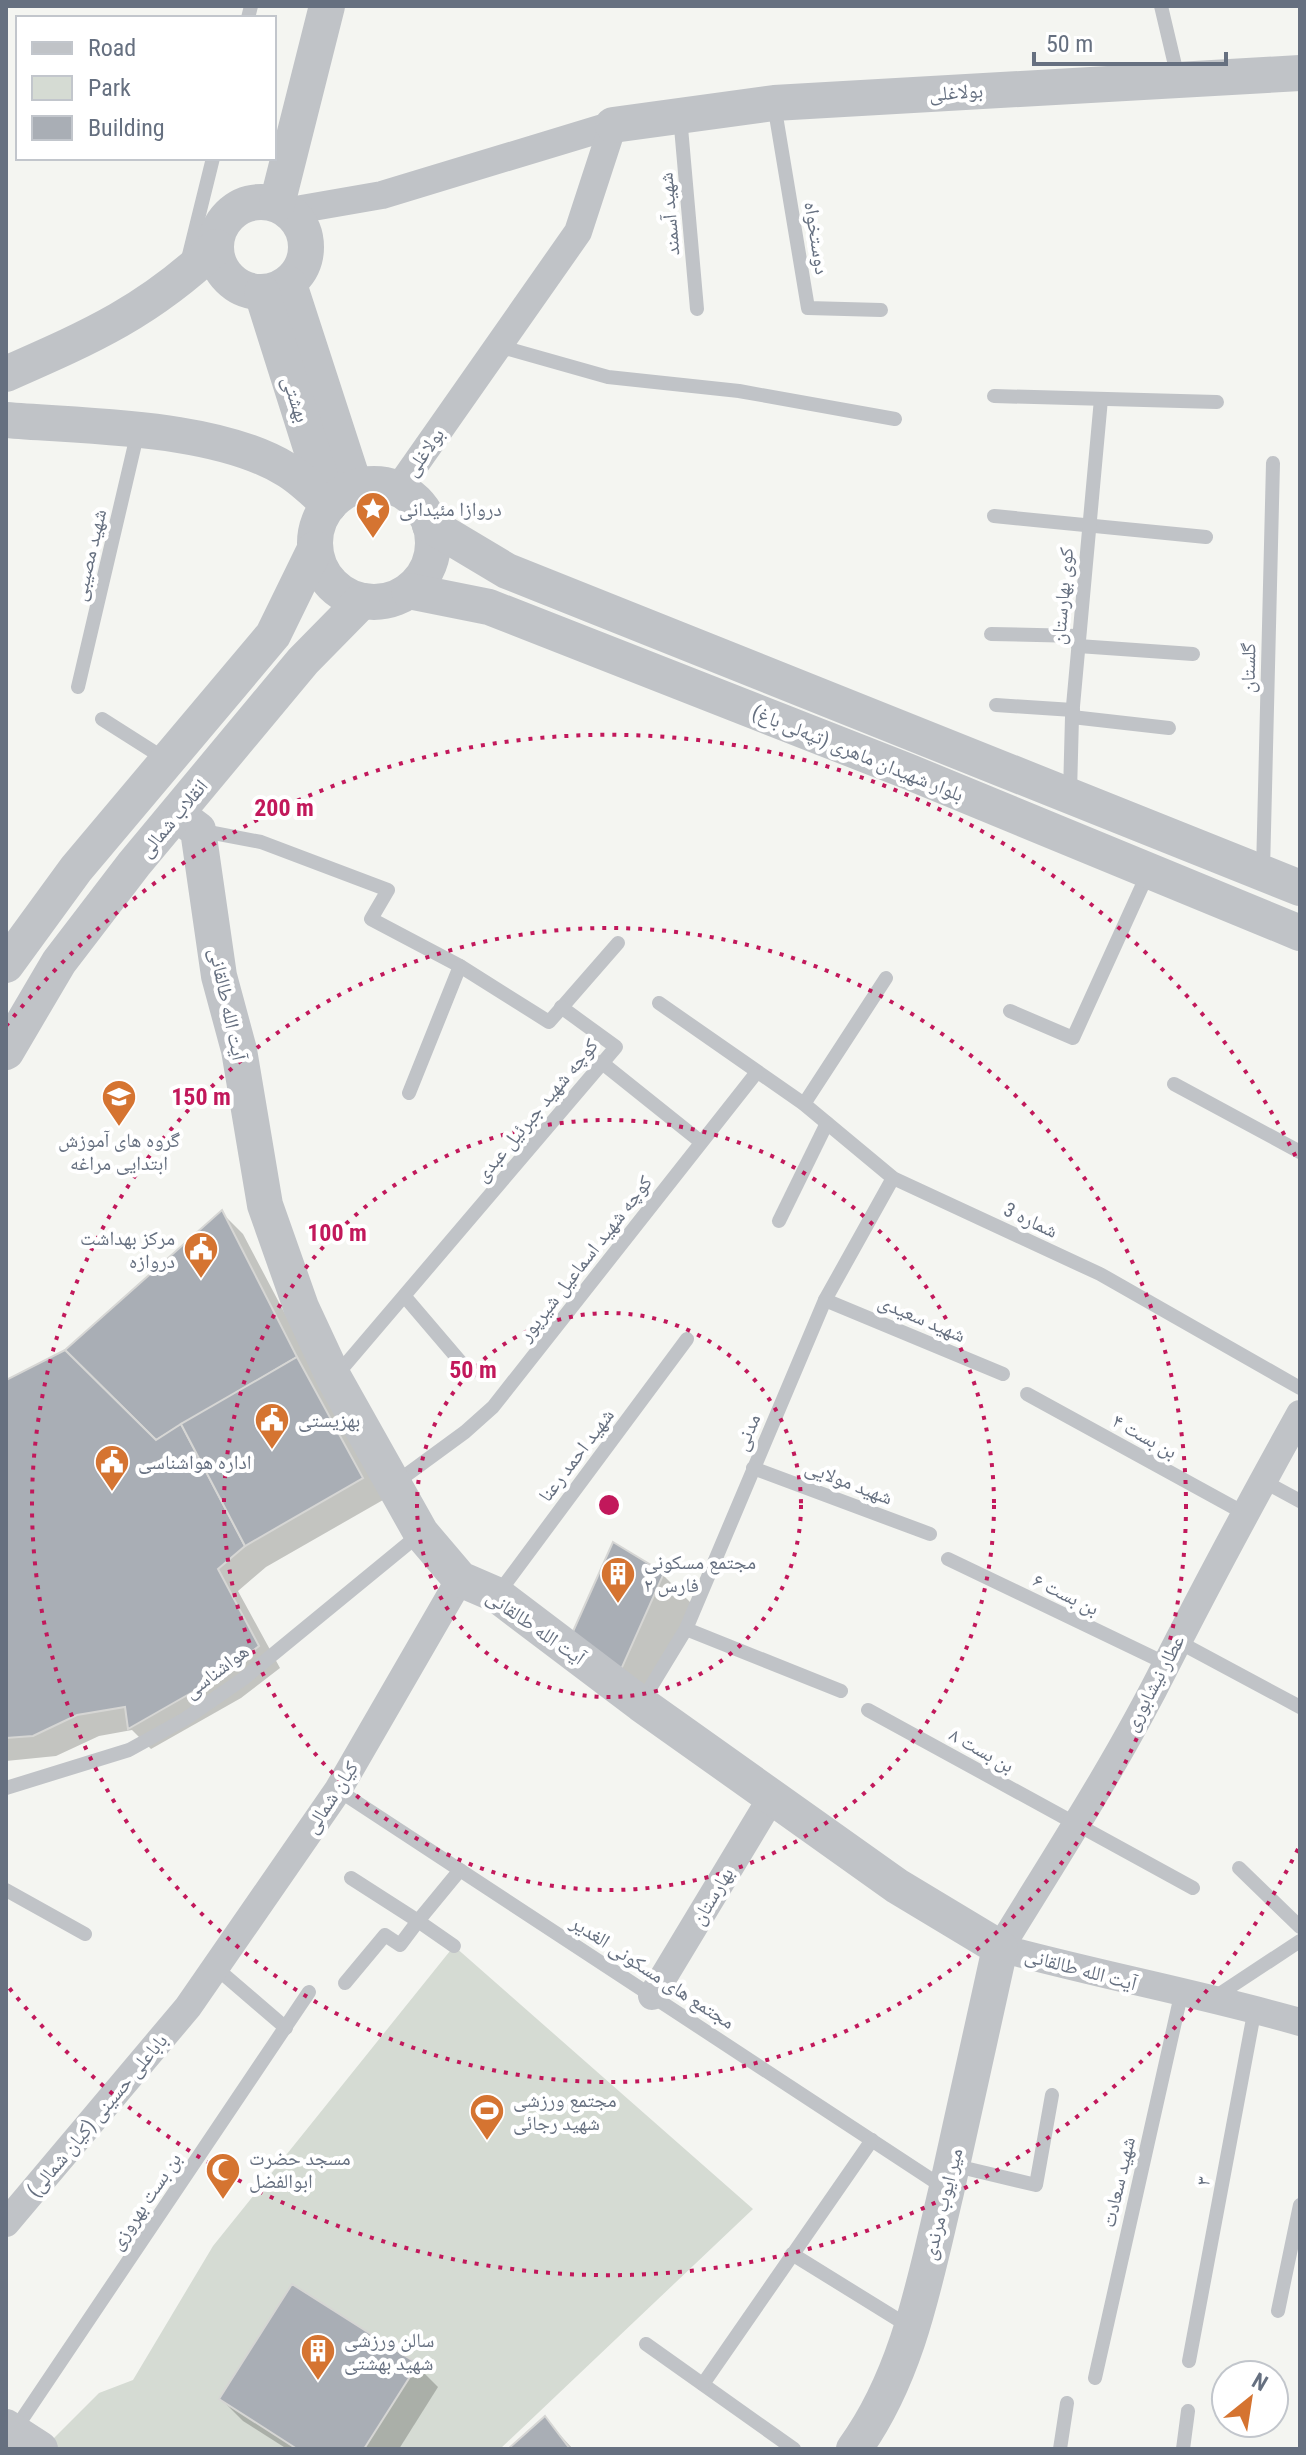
<svg xmlns="http://www.w3.org/2000/svg" width="1306" height="2455" font-family="'Roboto Condensed','Noto Naskh Arabic',sans-serif">
<style>
.green{fill:#d5dbd3}
.shadow{fill:#0003}
.building{fill:#a9aeb5;stroke:#d6d6d4;stroke-width:2}
.lines{fill:none;stroke-linecap:round;stroke-linejoin:round}
.service{stroke:#c0c3c7;stroke-width:14}
.minor{stroke:#c0c3c7;stroke-width:28}
.tertiary{stroke:#c0c3c7;stroke-width:36}
.ring{fill:none;stroke:#c2185b;stroke-width:4;stroke-dasharray:4 8}
.labels{text-anchor:middle;dominant-baseline:central;stroke-width:8;stroke-linejoin:round;paint-order:stroke}
.street-label{font-size:20px;fill:#667080;stroke:#fff}
.poi-label{font-size:20px;fill:#667080;stroke:#fff;text-anchor:start}
.centre{fill:#c2185b;stroke:#fff;stroke-width:4}
.ring-label{font-size:24px;text-anchor:middle;font-weight:bold;fill:#c2185b;stroke:#fff;stroke-width:8;stroke-linejoin:round;paint-order:stroke}
</style>
<rect width="100%" height="100%" fill="#f4f5f1"/>
<polygon class="green" points="454,1946 753,2209 500,2449 54,2449 47,2445 99,2393 133,2380 213,2246"/>
<g class="shadow">
<polygon points="222,1213 243,1234 383,1500 266,1567 238,1591 280,1668 241,1698 151,1749 132,1730 99,1736 56,1756 6,1761 6,1382 66,1352"/>
<polygon points="663,1575 694,1606 651,1703 605,1667"/>
<polygon points="417,2366 438,2387 399,2449 287,2449 243,2421 221,2399"/>
<polygon points="545,2419 573,2449 511,2449"/>
</g>
<g class="building">
<polygon points="222,1210 297,1357 156,1440 65,1350"/>
<polygon points="65,1350 156,1440 181,1424 245,1546 218,1569 259,1646 219,1677 128,1729 125,1707 77,1715 33,1736 6,1738 6,1380"/>
<polygon points="297,1357 363,1478 245,1546 181,1424"/>
<polygon points="613,1542 664,1573 619,1674 571,1636"/>
<polygon points="292,2284 418,2364 364,2449 297,2449 219,2399"/>
<polygon points="545,2416 570,2449 508,2449"/>
</g>
<g class="lines">
<g class="service">
<polyline points="1161,6 1178,78"/>
<polyline points="248,18 251,6"/>
<polyline points="774,104 808,308 881,310"/>
<polyline points="680,116 697,309"/>
<polyline points="187,263 213,158"/>
<polyline points="498,346 608,377 739,391 895,419"/>
<polyline points="994,396 1217,402"/>
<polyline points="994,516 1206,537"/>
<polyline points="991,634 1079,636"/>
<polyline points="1078,646 1193,654"/>
<polyline points="78,687 138,431"/>
<polyline points="996,705 1073,710"/>
<polyline points="1072,717 1169,728"/>
<polyline points="102,719 168,761"/>
<polyline points="1070,793 1072,717 1101,399"/>
<polyline points="198,830 261,842 388,890 371,919 460,966 549,1022 618,943"/>
<polyline points="1263,871 1273,463"/>
<polyline points="659,1003 804,1104 893,1178 1100,1274 1300,1388"/>
<polyline points="1010,1011 1073,1038 1148,873"/>
<polyline points="601,1062 701,1142"/>
<polyline points="1174,1084 1300,1152"/>
<polyline points="409,1093 460,966"/>
<polyline points="804,1104 886,978"/>
<polyline points="779,1221 827,1123"/>
<polyline points="406,1298 470,1373"/>
<polyline points="825,1300 1003,1374"/>
<polyline points="334,1378 616,1047 561,1007"/>
<polyline points="1027,1394 1244,1513"/>
<polyline points="753,1468 930,1534"/>
<polyline points="1263,1481 1300,1501"/>
<polyline points="394,1484 465,1432 493,1407 757,1072"/>
<polyline points="948,1559 1167,1664"/>
<polyline points="497,1595 687,1339"/>
<polyline points="686,1629 841,1691"/>
<polyline points="1177,1641 1300,1707"/>
<polyline points="641,1703 686,1629 825,1300 893,1178"/>
<polyline points="868,1710 1193,1888"/>
<polyline points="6,1788 129,1750 185,1719 243,1679 421,1533"/>
<polyline points="338,1790 946,2189"/>
<polyline points="1239,1868 1300,1927"/>
<polyline points="6,1890 85,1934"/>
<polyline points="454,1946 418,1921 460,1870"/>
<polyline points="215,1967 286,2028"/>
<polyline points="345,1983 385,1935 400,1945 418,1921 351,1878"/>
<polyline points="1212,1999 1300,1941"/>
<polyline points="952,2165 1036,2185 1052,2095"/>
<polyline points="792,2254 910,2327"/>
<polyline points="1278,2311 1300,2205"/>
<polyline points="646,2344 794,2449"/>
<polyline points="1189,2361 1255,2008"/>
<polyline points="1095,2378 1181,1995"/>
<polyline points="703,2384 872,2140"/>
<polyline points="14,2431 309,1992"/>
<polyline points="1060,2449 1067,2403"/>
<polyline points="1183,2449 1188,2411"/>
</g>
<g class="minor">
<polyline points="290,211 382,195 613,125"/>
<polyline points="398,489 578,232 613,125"/>
<path d="M1300,1414C1254,1497 1209,1580 1166,1665C1117,1763 1057,1855 1000,1948C1100,1975 1201,1994 1300,2022"/>
<polyline points="652,1996 772,1797"/>
<polyline points="6,2223 188,2007 338,1790 460,1579"/>
</g>
<g class="tertiary">
<polyline points="613,125 774,103 1300,73"/>
<circle cx="261" cy="247" r="45"/>
<polyline points="277,204 327,6"/>
<polyline points="289,284 355,487"/>
<polyline points="262,293 329,505"/>
<path d="M6,374C90,337 148,312 216,247"/>
<path d="M6,420C89,427 216,426 287,470C302,479 316,493 329,505"/>
<circle cx="374" cy="543" r="59"/>
<polyline points="430,525 507,571 1300,888"/>
<polyline points="409,591 489,607 907,771 1300,933"/>
<path d="M178,815L198,830L219,976L239,1050L265,1205L301,1307L334,1378L421,1533L460,1579L497,1595L641,1704L897,1886L1000,1948C982,2029 964,2111 946,2192C925,2280 908,2375 854,2449"/>
<polyline points="6,965 76,869 273,635 315,549"/>
<polyline points="6,1052 59,962 134,864 303,661 362,601"/>
<polyline points="6,2427 40,2449"/>
</g>
</g>
<g class="ring">
<circle cx="609" cy="1505" r="192"/>
<circle cx="609" cy="1505" r="385"/>
<circle cx="609" cy="1505" r="577"/>
<path d="M1298 1849A770 770 0 0 1 6 1984M6 1026A770 770 0 0 1 1298 1161"/>
</g>
<defs>
<symbol id="sight-pin" viewBox="-11 -11 22 30"><path d="M0 17L-7.5 6A9.5 9.5 0 1 1 7.5 6Z" fill="#d57431" stroke="#fff"/><path d="M0-6L1.8-2.2L6-1.7L2.9 1.2L3.7 5.4L0 3.3L-3.7 5.4L-2.9 1.2L-6-1.7L-1.8-2.2Z" fill="#fff"/></symbol>
<symbol id="school-pin" viewBox="-11 -11 22 30"><path d="M0 17L-7.5 6A9.5 9.5 0 1 1 7.5 6Z" fill="#d57431" stroke="#fff"/><path d="M0-5L7-2L0 1L-7-2ZM-4 1L0 2.5L4 1V4Q0 6-4 4Z" fill="#fff"/></symbol>
<symbol id="civic-pin" viewBox="-11 -11 22 30"><path d="M0 17L-7.5 6A9.5 9.5 0 1 1 7.5 6Z" fill="#d57431" stroke="#fff"/><path d="M-.6-6.5H3V-4.5H.6V-3L4-1V1h2V6H-6V1h2V-1L-.6-3ZM-1.2 2.5V6h2.4V2.5Z" fill="#fff"/></symbol>
<symbol id="building-pin" viewBox="-11 -11 22 30"><path d="M0 17L-7.5 6A9.5 9.5 0 1 1 7.5 6Z" fill="#d57431" stroke="#fff"/><path d="M-4-6H4V6H1V3H-1V6H-4ZM-2.5-4.3h1.7v1.8h-1.7ZM.8-4.3h1.7v1.8H.8ZM-2.5-1h1.7V.8h-1.7ZM.8-1h1.7V.8H.8Z" fill="#fff"/></symbol>
<symbol id="stadium-pin" viewBox="-11 -11 22 30"><path d="M0 17L-7.5 6A9.5 9.5 0 1 1 7.5 6Z" fill="#d57431" stroke="#fff"/><path d="M0-5a6.5 5 0 1 0 0 10a6.5 5 0 1 0 0-10ZM-3.5-1.8h7v3.6h-7Z" fill="#fff"/></symbol>
<symbol id="mosque-pin" viewBox="-11 -11 22 30"><path d="M0 17L-7.5 6A9.5 9.5 0 1 1 7.5 6Z" fill="#d57431" stroke="#fff"/><path d="M3.5-4.9A6 6 0 1 0 3.5 4.9A5 5 0 1 1 3.5-4.9Z" fill="#fff"/></symbol>
</defs>
<g fill-rule="evenodd">
<use href="#sight-pin" x="353" y="489" width="40" height="54"/>
<use href="#school-pin" x="99" y="1077" width="40" height="54"/>
<use href="#civic-pin" x="181" y="1229" width="40" height="54"/>
<use href="#civic-pin" x="252" y="1400" width="40" height="54"/>
<use href="#civic-pin" x="92" y="1442" width="40" height="54"/>
<use href="#building-pin" x="598" y="1554" width="40" height="54"/>
<use href="#stadium-pin" x="467" y="2091" width="40" height="54"/>
<use href="#mosque-pin" x="203" y="2150" width="40" height="54"/>
<use href="#building-pin" x="298" y="2331" width="40" height="54"/>
</g>
<g class="labels">
<g class="street-label">
<text transform="translate(956 92) rotate(-4)">بولاغلی</text>
<text transform="translate(669 214) rotate(-95)">شهید آسمند</text>
<text transform="translate(817 238) rotate(81)">دوستخواه</text>
<text transform="translate(296 399) rotate(72)">بهشتی</text>
<text transform="translate(424 452) rotate(-55)">بولاغلی</text>
<text transform="translate(89 555) rotate(-77)">شهید مصیبی</text>
<text transform="translate(1062 596) rotate(-85)">کوی بهارستان</text>
<text transform="translate(1248 668) rotate(-89)">گلستان</text>
<text transform="translate(858 753) rotate(22)">بلوار شهیدان ماهری (تپه‌لی باغ)</text>
<text transform="translate(173 818) rotate(-50)">انقلاب شمالی</text>
<text transform="translate(228 1004) rotate(78)">آیت الله طالقانی</text>
<text transform="translate(536 1110) rotate(-50)">کوچه شهید جبرئیل عبدی</text>
<text transform="translate(1031 1220) rotate(25)">شماره 3</text>
<text transform="translate(585 1258) rotate(-52)">کوچه شهید اسماعیل شیرپور</text>
<text transform="translate(922 1318) rotate(23)">شهید سعیدی</text>
<text transform="translate(747 1432) rotate(-67)">مدنی</text>
<text transform="translate(1145 1436) rotate(29)">بن بست ۴</text>
<text transform="translate(576 1455) rotate(-53)">شهید احمد رعنا</text>
<text transform="translate(849 1482) rotate(21)">شهید مولایی</text>
<text transform="translate(1066 1594) rotate(26)">بن بست ۶</text>
<text transform="translate(536 1627) rotate(35)">آیت الله طالقانی</text>
<text transform="translate(216 1671) rotate(-37)">هواشناسی</text>
<text transform="translate(1154 1683) rotate(-62)">عطار نیشابوری</text>
<text transform="translate(982 1750) rotate(29)">بن بست ۸</text>
<text transform="translate(331 1797) rotate(-57)">کیان شمالی</text>
<text transform="translate(712 1896) rotate(-59)">بهارستان</text>
<text transform="translate(1081 1969) rotate(15)">آیت الله طالقانی</text>
<text transform="translate(653 1972) rotate(33)">مجتمع های مسکونی الغدیر</text>
<text transform="translate(97 2115) rotate(-50)">باباعلی حسینی (کیان شمالی)</text>
<text transform="translate(1203 2181) rotate(-79)">۳</text>
<text transform="translate(1118 2182) rotate(-77)">شهید سعادت</text>
<text transform="translate(145 2201) rotate(-56)">بن بست بهروزی</text>
<text transform="translate(942 2204) rotate(-76)">میر ایوب مرندی</text>
</g>
<g class="poi-label">
<text x="399" y="509">دروازا مئیدانی</text>
<text x="119" y="1140" text-anchor="middle">گروه های آموزش<tspan x="119" dy="23">ابتدایی مراغه</tspan></text>
<text x="175" y="1238" text-anchor="end">مرکز بهداشت<tspan x="175" dy="23">دروازه</tspan></text>
<text x="298" y="1420">بهزیستی</text>
<text x="138" y="1462">اداره هواشناسی</text>
<text x="644" y="1562">مجتمع مسکونی<tspan x="644" dy="23">فارس ۲</tspan></text>
<text x="513" y="2100">مجتمع ورزشی<tspan x="513" dy="23">شهید رجائی</tspan></text>
<text x="249" y="2158">مسجد حضرت<tspan x="249" dy="23">ابوالفضل</tspan></text>
<text x="344" y="2340">سالن ورزشی<tspan x="344" dy="23">شهید بهشتی</tspan></text>
</g>
</g>
<circle cx="609" cy="1505" r="12" class="centre"/>
<g class="ring-label">
<text x="284" y="816">200 m</text>
<text x="201" y="1105">150 m</text>
<text x="337" y="1241">100 m</text>
<text x="473" y="1378">50 m</text>
</g>
<rect width="1306" height="2455" fill="none" stroke="#667080" stroke-width="16"/>
<rect x="16" y="16" width="260" height="144" fill="#ffffff" stroke="#c2c6cc" stroke-width="2"/>
<rect x="32" y="42" width="40" height="12" fill="#c0c3c7" stroke="#c2c6cc" stroke-width="2"/>
<text x="88" y="56" font-size="24" fill="#667080">Road</text>
<rect x="32" y="76" width="40" height="24" fill="#d5dbd3" stroke="#c2c6cc" stroke-width="2"/>
<text x="88" y="96" font-size="24" fill="#667080">Park</text>
<rect x="32" y="116" width="40" height="24" fill="#a9aeb5" stroke="#c2c6cc" stroke-width="2"/>
<text x="88" y="136" font-size="24" fill="#667080">Building</text>
<g transform="translate(1250 2399) rotate(30)"><circle r="38" fill="#ffffff" stroke="#c2c6cc" stroke-width="2"/>
<path d="M0-6L14 30L0 20L-14 30Z" fill="#d57431"/>
<text y="-12" font-size="22" font-weight="bold" text-anchor="middle" fill="#667080">N</text>
</g>
<path d="M1034 52v12h192v-12" fill="none" stroke="#667080" stroke-width="4"/>
<text x="1046" y="52" font-size="24" fill="#667080" stroke="#ffffff" stroke-width="6" paint-order="stroke">50 m</text>
</svg>
